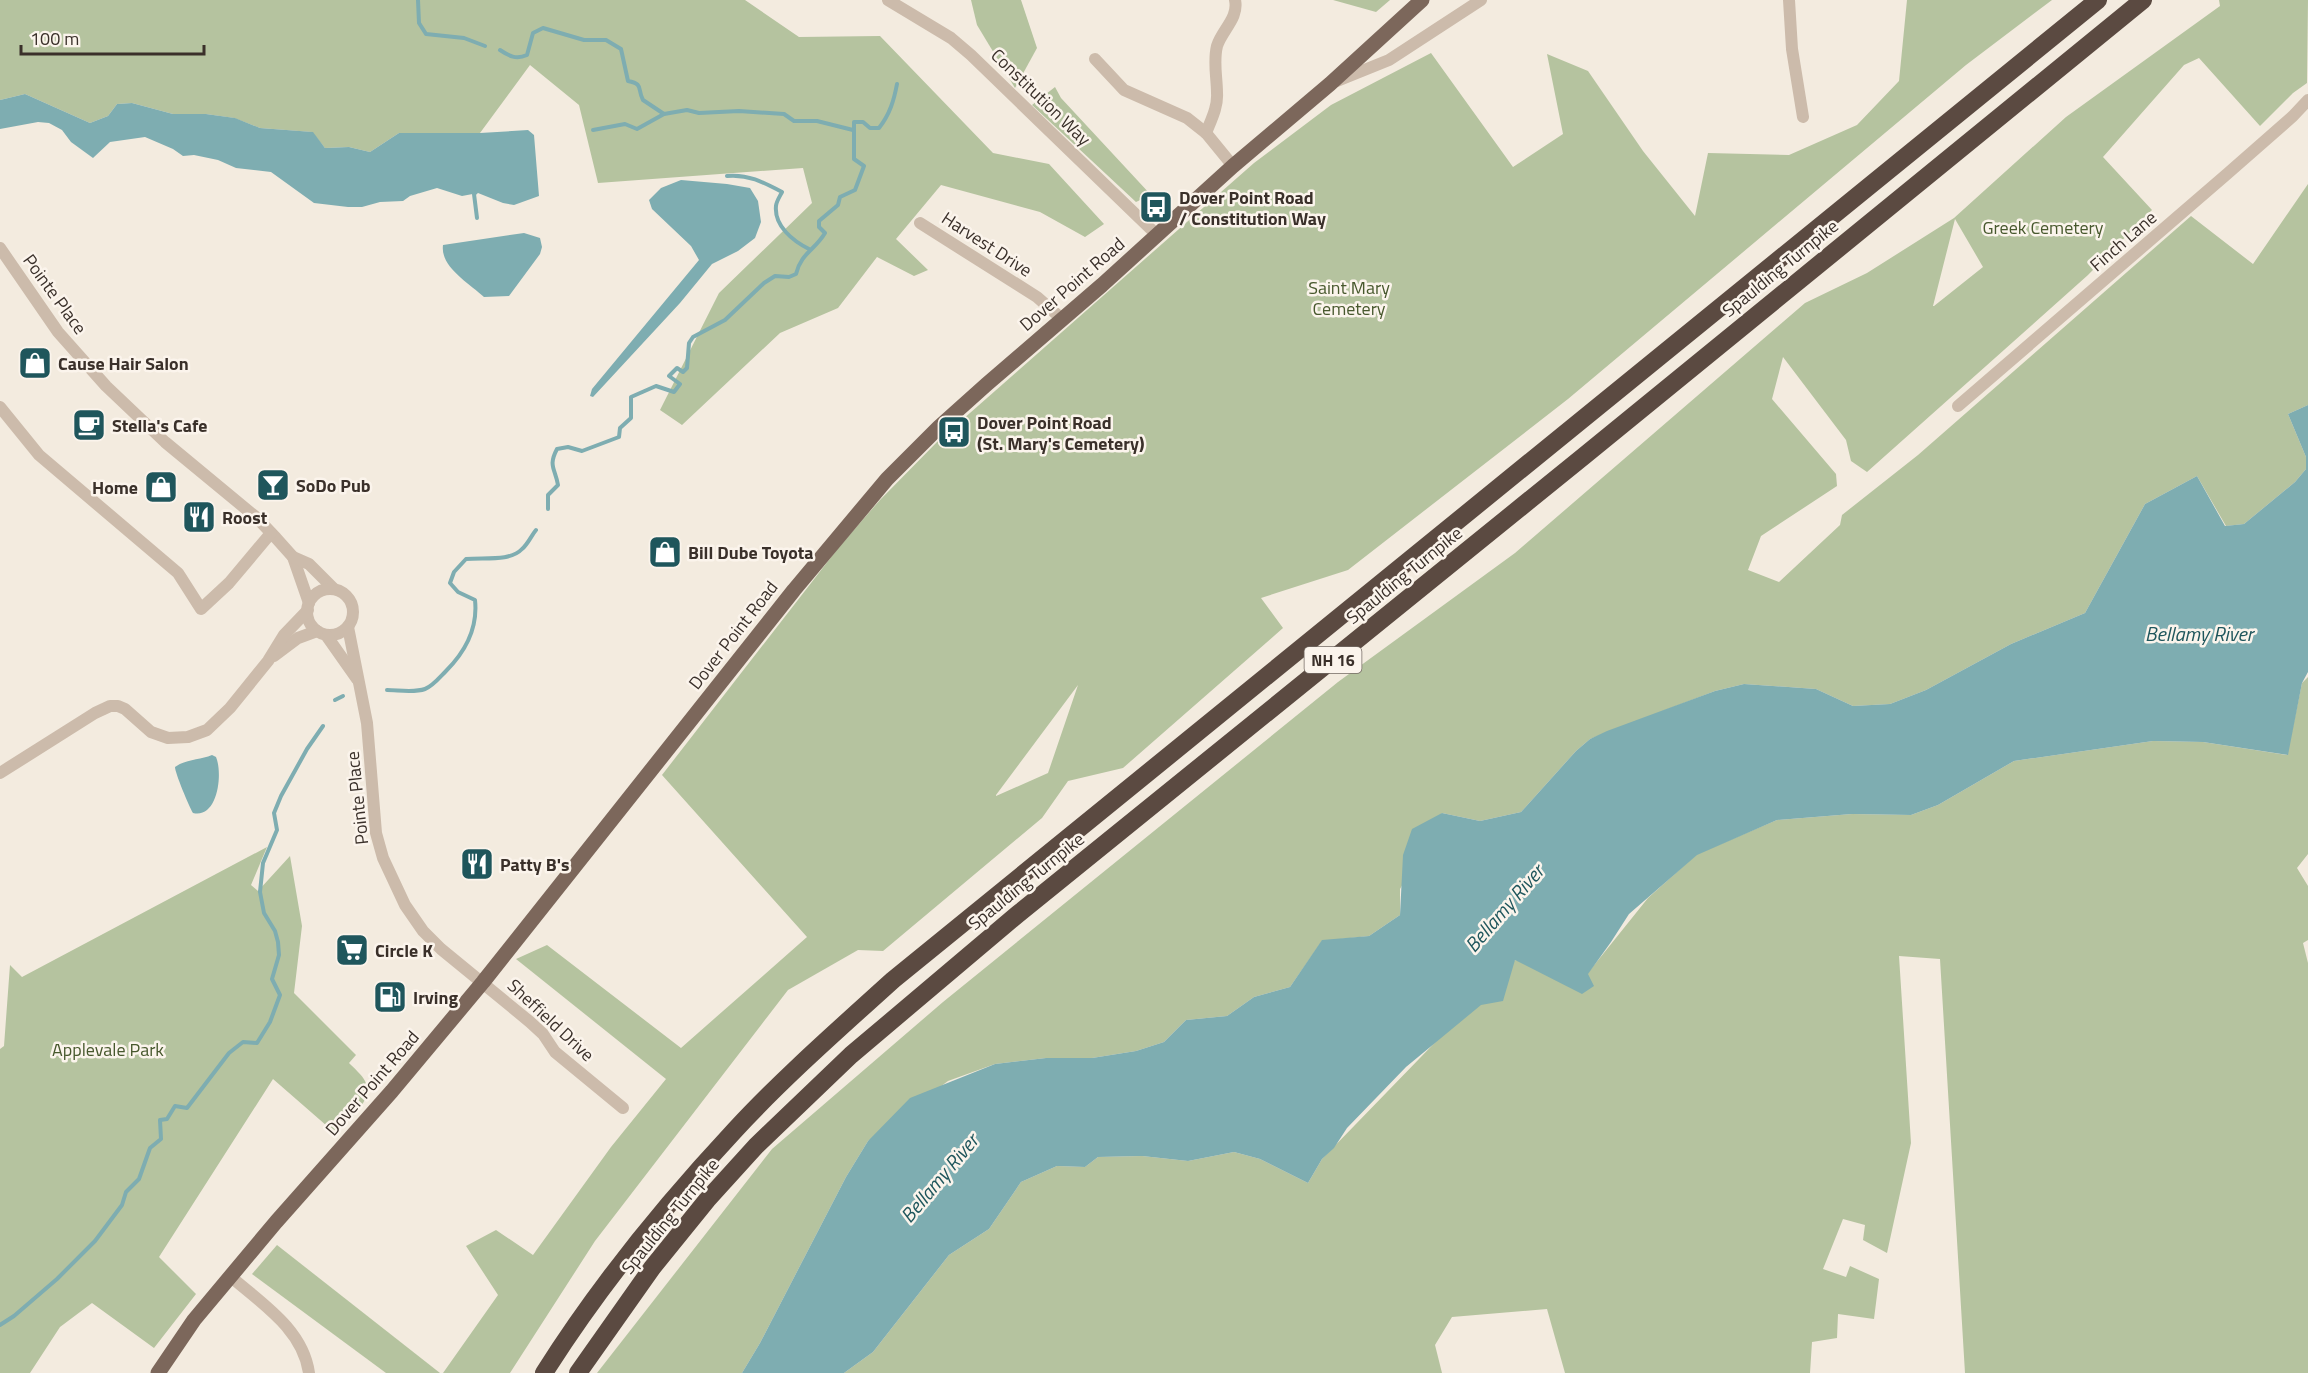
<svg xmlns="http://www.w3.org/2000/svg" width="2308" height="1373" font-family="'Titillium Web',sans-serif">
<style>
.green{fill:#b5c39f;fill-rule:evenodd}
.water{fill:#7eadb1}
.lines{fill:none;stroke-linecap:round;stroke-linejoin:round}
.stream{stroke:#7eadb1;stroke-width:4}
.minor{stroke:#ccbbab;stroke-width:12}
.major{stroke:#7c675b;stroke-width:15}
.highway{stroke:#5b4a41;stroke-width:18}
.labels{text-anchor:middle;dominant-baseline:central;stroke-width:5;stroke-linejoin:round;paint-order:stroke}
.shield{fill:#fbf4ec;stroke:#746b64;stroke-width:1.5}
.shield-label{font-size:16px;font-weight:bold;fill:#3a302a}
.street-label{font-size:18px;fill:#3a302a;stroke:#fbf4ec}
.poi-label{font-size:18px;font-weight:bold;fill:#3a302a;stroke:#fbf4ec;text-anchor:start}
.park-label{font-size:18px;fill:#47582d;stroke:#fbf4ec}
.water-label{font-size:20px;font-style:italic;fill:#1f565c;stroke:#fbf4ec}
</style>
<rect width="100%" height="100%" fill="#f3ebdf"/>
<g class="green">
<polygon points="0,0 745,0 799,37 880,36 993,153 1049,164 1104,224 1085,237 1040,212 941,185 896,239 928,270 914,276 877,257 838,308 780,333 682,425 660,410 719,293 812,203 803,168 598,183 579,105 530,65 480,133 399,133 370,152 349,147 325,148 312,132 260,128 234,118 206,114 173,114 132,103 117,104 108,116 90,123 25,94 0,100"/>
<polygon points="971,0 1021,0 1037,48 1015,88 977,25"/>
<polygon points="1333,0 1390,0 1376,12"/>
<path d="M1907,0H2052L1966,65L1568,399L1348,570L1261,598L1283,628L1123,768L1068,781L1042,818L883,951L858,950L788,990L595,1241L510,1373H443L498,1295L466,1246L496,1230L533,1255L611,1147L666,1079L516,959L547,945L681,1048L807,937L662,775L839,547L880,500L937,442L1254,163L1331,105L1431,53L1513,167L1563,134L1547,54L1588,71L1643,151L1695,216L1708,153L1789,155L1857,125L1899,81ZM1078,685L1048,773L996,796V795Z"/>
<path d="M2219,0H2308L2307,83L2293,93L2260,126L2199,58L2184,65L2103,157L2152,210L2088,275L1867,472L1851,461L1846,440L1783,357L1772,399L1836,474L1837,486L1761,536L1748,570L1779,582L1840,525L1842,515L1918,455L2191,216L2253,264L2308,184V405L2288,414L2306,457V469L2295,482L2244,524L2226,526L2197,476L2145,504L2085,613L2011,644L1926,690L1890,704L1853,706L1816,689L1744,684L1715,691L1590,739L1576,751L1521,812L1480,821L1442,813L1400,889V915L1369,936L1322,941L1290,987L1254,997L1227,1016L1186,1020L1164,1042L1136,1051L1092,1058H1046L995,1064L948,1081L868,1141L846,1177L760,1343L742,1373H597L772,1149L943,1002L1338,682L1515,553L1805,303L1867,273L1954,218L2066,117L2220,6ZM1955,219L1983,267L1934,306H1933Z"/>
<polygon points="1055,87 1061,98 1151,195 1136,202 1032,105"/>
<polygon points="2308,677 2308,854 2297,868 2308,886 2308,940 2303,943 2308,963 2308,1373 1965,1373 1940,959 1899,956 1911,1143 1887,1253 1863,1240 1865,1225 1843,1219 1823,1269 1846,1277 1850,1266 1879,1279 1874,1319 1838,1314 1837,1338 1812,1342 1810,1373 1565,1373 1547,1309 1452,1317 1435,1345 1442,1373 844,1373 873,1352 949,1255 989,1229 1021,1182 1057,1166 1085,1167 1098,1157 1142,1156 1188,1161 1234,1152 1260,1159 1308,1183 1322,1159 1515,960 1587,974 1648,898 1697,854 1777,820 1852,814 1911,815 1938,805 2014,761 2153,741 2203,742 2287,755 2302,683"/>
<path d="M267,847L251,885L258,891L290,856L302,926L294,993L356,1055L349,1063C354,1068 362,1075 365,1081C375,1101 347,1121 335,1133L273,1079L159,1257L196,1294L154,1348L92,1303L60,1327L30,1373H0V1049L4,1046L10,965L22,977Z"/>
<polygon points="277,1245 440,1373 386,1373 252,1274"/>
</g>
<g class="water">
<polygon points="25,94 90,123 108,116 117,104 132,103 173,114 206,114 235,118 260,128 313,132 325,148 349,147 370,152 399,133 480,133 528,130 534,135 539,196 514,205 503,203 478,193 462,196 437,188 410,196 403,201 380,202 362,207 348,207 314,203 271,172 236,168 218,160 194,155 183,156 173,149 145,137 110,142 93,158 71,142 62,130 49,123 38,122 0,129 0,100"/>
<polygon points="681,180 727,184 750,188 758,201 761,222 755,238 738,251 712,264 680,303 593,397 590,396 592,389 699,260 691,246 652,209 649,200 661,188"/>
<path d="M524,233L540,238L542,247L540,254L509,296L484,297C469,283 440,267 443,245Z"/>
<polygon points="2308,405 2308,672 2302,683 2288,755 2203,742 2153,741 2014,761 1938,805 1911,815 1852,814 1777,820 1697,855 1629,914 1611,942 1588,974 1594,986 1582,994 1515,960 1503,1001 1481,1005 1406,1067 1347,1128 1334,1148 1322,1159 1308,1183 1260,1159 1234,1152 1188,1161 1142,1156 1098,1157 1085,1167 1057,1166 1021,1182 989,1229 949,1255 873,1352 844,1373 742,1373 760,1343 846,1177 868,1141 910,1098 995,1064 1046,1058 1092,1058 1136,1051 1164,1042 1186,1020 1227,1016 1254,997 1290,987 1322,940 1369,936 1400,915 1403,855 1412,829 1442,813 1480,821 1521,812 1576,751 1590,739 1607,731 1715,691 1744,684 1816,689 1853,706 1890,704 1926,690 2011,644 2085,613 2145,504 2197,476 2225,526 2244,524 2295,482 2306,469 2306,457 2288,414"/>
<path d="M212,755L216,757C223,773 218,819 193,813C189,806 175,773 175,767C186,759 200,760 212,755Z"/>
</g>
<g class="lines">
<g class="stream">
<polyline points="418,0 419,23 426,34 464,38 485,46"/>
<path d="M500,50C509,56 516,60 527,55L533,33L543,28L584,40H606L621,49L628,81C644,84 637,89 643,100L664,114L687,110L699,113L739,111L784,114L794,121H817L853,130"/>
<polyline points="593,130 625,124 637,129 664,114"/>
<path d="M727,176C748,174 763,182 782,192C780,196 776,202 776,206C774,226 793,241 809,249"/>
<polyline points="476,192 474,194 477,218"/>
<path d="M548,509V495L558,485C555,468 548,466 557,449L568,447L582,451L619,437L620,428L631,418V397L656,386L674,392L680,384L669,376L677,368L683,372L687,368L689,343L693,337L725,320L764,283L775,276L789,277L796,274C801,253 815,250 825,233L819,227V221L838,205L840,197L855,190L864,166L854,159V122H863L870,128H879C890,114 894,100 897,84"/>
<path d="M387,690C398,690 414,693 425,689C433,686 440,677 446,671C465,652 478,628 475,600L458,592L450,583L454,572L466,559C483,557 510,562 522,549C528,544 531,536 536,530"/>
<polyline points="335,700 343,696"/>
<polyline points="0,1325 14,1316 57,1279 95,1241 122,1205 126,1192 139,1179 150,1148 161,1139 160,1120 167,1119 175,1106 187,1108 229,1053 243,1042 257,1043 270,1022 280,995 272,979 279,955 278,942 275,931 264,913 260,892 263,863 277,830 274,813 281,796 307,749 323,726"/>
</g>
<g class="minor">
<polyline points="888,0 951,38 971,55 1157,235"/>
<polyline points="1789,0 1792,49 1803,117"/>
<polyline points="1095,59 1124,90 1187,118 1206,133 1233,166"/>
<polyline points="1337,81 1389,60 1481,0"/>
<path d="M1206,133C1211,120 1218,107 1217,93C1217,77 1213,62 1217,46C1222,30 1239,18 1235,0"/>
<polyline points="920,223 1037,297 1062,319"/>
<polyline points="0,248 58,332 106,386 165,442 257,518 276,538 293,557 309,603"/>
<polyline points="1958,406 2227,174 2293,116 2308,100"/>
<polyline points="0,407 39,455 178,573 201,609 229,583 271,533"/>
<polyline points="293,557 309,564 334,589"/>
<circle cx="330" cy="612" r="23"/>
<polyline points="348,627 367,723 376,833 383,858 405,905 423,931 441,949 530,1022 543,1034 555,1052 623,1108"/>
<polyline points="326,635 357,679"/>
<polyline points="274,656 298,638 317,631"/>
<polyline points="0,773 95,713 110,706 118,706 125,709 151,732 168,738 188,737 207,730 230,708 268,661 284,635 308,610"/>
<path d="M230,1276C261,1303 303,1329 309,1373"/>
</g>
<polyline class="major" points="158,1373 194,1320 276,1222 392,1091 483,982 794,590 887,479 939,427 987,384 1102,285 1233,166 1330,84 1422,0"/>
<g class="highway">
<path d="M544,1373C599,1286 665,1205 735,1130C784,1077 840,1028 893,980L2098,0"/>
<polyline points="578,1373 652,1268 707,1200 756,1146 851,1055 1018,914 1584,456 2143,0"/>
</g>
</g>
<defs>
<symbol id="bus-square" viewBox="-11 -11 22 22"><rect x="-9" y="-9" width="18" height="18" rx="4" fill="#1f565c" stroke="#fbf4ec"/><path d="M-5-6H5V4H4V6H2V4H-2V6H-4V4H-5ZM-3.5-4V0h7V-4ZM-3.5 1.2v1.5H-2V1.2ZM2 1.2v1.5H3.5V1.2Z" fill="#fff"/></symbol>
<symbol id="shop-square" viewBox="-11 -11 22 22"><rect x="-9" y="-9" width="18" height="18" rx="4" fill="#1f565c" stroke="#fbf4ec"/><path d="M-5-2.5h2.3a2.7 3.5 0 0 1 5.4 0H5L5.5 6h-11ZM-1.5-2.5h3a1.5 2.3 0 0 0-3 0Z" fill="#fff"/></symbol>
<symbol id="cafe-square" viewBox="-11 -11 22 22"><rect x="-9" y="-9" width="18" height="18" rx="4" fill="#1f565c" stroke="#fbf4ec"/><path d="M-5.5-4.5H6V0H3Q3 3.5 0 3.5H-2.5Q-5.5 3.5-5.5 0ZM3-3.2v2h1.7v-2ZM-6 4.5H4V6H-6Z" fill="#fff"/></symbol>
<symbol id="bar-square" viewBox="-11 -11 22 22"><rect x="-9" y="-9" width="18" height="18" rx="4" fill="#1f565c" stroke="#fbf4ec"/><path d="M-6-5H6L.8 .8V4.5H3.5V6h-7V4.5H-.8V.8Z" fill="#fff"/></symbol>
<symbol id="restaurant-square" viewBox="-11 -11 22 22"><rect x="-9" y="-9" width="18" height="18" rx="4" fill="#1f565c" stroke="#fbf4ec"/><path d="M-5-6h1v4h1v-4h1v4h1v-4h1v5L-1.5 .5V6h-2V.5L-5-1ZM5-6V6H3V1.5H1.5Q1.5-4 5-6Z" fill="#fff"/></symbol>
<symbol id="supermarket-square" viewBox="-11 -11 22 22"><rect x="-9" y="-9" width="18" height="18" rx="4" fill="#1f565c" stroke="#fbf4ec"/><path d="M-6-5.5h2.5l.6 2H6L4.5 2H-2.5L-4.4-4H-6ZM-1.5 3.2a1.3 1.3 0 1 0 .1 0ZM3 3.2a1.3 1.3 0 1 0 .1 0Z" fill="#fff"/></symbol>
<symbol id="fuel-square" viewBox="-11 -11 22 22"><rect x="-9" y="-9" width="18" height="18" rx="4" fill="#1f565c" stroke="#fbf4ec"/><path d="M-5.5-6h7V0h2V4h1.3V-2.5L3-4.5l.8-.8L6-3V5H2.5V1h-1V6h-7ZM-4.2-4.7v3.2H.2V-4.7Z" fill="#fff"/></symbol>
</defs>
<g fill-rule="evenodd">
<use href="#bus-square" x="1137" y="188" width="38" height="38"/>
<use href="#shop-square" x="16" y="344" width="38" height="38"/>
<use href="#cafe-square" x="70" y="406" width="38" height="38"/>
<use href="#bus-square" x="935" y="413" width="38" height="38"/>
<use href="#bar-square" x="254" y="466" width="38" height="38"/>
<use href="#shop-square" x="142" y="468" width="38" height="38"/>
<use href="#restaurant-square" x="180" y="498" width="38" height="38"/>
<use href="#shop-square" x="646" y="533" width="38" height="38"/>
<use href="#restaurant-square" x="458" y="845" width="38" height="38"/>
<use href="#supermarket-square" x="333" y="931" width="38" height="38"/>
<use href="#fuel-square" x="371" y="978" width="38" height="38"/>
</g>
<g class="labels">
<rect class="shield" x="1304.5" y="647" width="57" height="26" rx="4.5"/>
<g class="shield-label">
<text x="1333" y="660">NH 16</text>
</g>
<g class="street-label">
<text transform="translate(1041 97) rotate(44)">Constitution Way</text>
<text transform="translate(2123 241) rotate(-41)">Finch Lane</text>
<text transform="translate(987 244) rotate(33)">Harvest Drive</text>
<text transform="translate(1780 268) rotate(-39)">Spaulding Turnpike</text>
<text transform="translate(1072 284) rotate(-41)">Dover Point Road</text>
<text transform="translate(55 294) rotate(54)">Pointe Place</text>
<text transform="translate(1404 575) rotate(-39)">Spaulding Turnpike</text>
<text transform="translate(733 635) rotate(-52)">Dover Point Road</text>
<text transform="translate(357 798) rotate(-96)">Pointe Place</text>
<text transform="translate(1026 881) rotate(-39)">Spaulding Turnpike</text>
<text transform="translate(551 1020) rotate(43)">Sheffield Drive</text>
<text transform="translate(372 1083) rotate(-49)">Dover Point Road</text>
<text transform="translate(670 1216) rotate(-51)">Spaulding Turnpike</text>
</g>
<g class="poi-label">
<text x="1179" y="197">Dover Point Road<tspan x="1179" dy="21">/ Constitution Way</tspan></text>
<text x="58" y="363">Cause Hair Salon</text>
<text x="977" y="422">Dover Point Road<tspan x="977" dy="21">(St. Mary's Cemetery)</tspan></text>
<text x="112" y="425">Stella's Cafe</text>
<text x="296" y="485">SoDo Pub</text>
<text x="138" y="487" text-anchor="end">Home</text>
<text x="222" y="517">Roost</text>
<text x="688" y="552">Bill Dube Toyota</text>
<text x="500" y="864">Patty B's</text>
<text x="375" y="950">Circle K</text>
<text x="413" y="997">Irving</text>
</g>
<g class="park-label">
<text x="2043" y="227">Greek Cemetery</text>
<text x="1349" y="287">Saint Mary<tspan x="1349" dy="21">Cemetery</tspan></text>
<text x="108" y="1049">Applevale Park</text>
</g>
<g class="water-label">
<text x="2199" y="633">Bellamy River</text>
<text transform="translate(1504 908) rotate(-49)">Bellamy River</text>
<text transform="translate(939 1178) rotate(-50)">Bellamy River</text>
</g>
</g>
<path d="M21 45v9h183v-9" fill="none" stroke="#3a302a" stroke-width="3"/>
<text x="30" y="45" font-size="18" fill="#3a302a" stroke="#fbf4ec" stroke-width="4.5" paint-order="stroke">100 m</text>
</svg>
